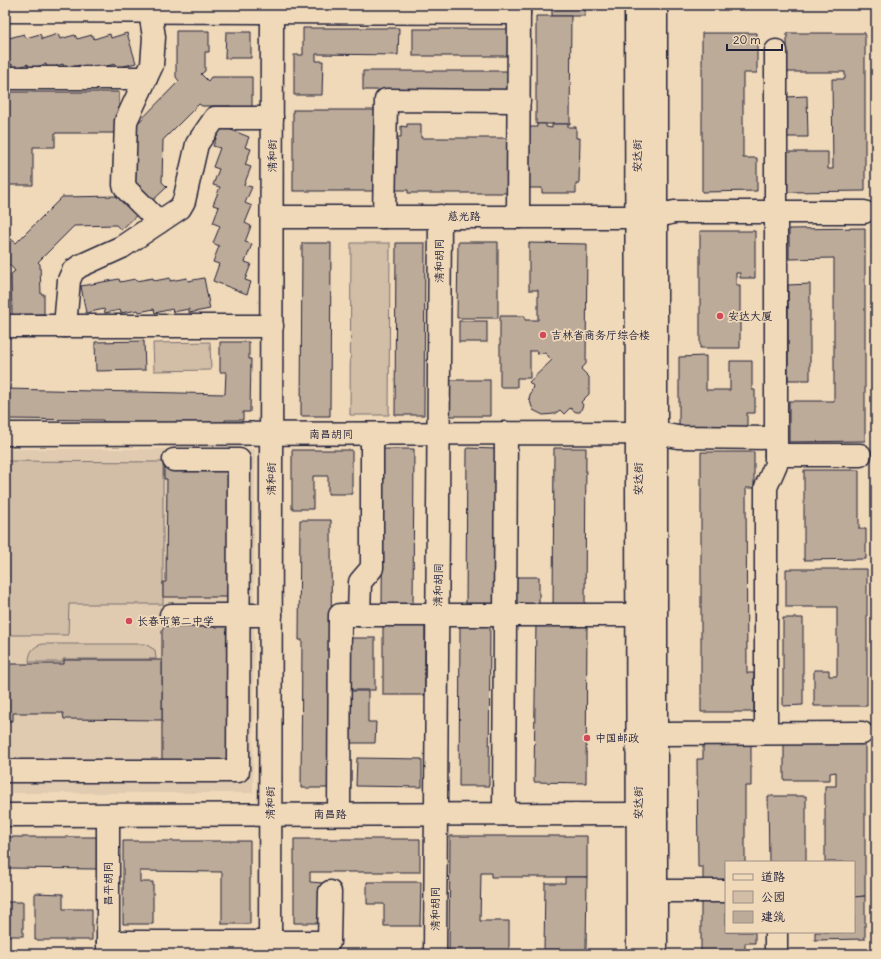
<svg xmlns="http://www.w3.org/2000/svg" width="881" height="959" font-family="Delius,'LXGW WenKai TC',sans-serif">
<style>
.built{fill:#e1cbb0}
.green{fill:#d2bea7;stroke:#7a7071}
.building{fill:#bdab9a;stroke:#22223b}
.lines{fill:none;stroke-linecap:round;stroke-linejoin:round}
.minor-casing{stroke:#22223b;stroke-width:25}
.major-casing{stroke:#22223b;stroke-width:25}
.minor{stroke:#f0d9b9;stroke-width:22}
.major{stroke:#f0d9b9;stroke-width:22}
.poi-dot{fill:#d1495b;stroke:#f0d9b9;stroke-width:1.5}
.labels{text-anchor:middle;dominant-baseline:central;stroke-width:3.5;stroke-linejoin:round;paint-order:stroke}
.street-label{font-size:11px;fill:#22223b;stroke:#f0d9b9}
.poi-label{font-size:11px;fill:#22223b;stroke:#f0d9b9;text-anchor:start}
</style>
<rect width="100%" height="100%" fill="#f0d9b9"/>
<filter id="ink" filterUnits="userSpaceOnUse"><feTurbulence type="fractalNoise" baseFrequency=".025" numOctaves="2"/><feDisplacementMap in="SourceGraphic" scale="8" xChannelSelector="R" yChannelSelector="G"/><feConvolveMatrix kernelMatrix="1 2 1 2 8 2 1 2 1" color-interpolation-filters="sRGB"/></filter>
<g filter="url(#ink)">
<polygon class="built" points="5,449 255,449 253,793 5,793"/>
<g class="green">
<polygon points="351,243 390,243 389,415 350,415"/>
<polygon points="210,342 211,370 154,371 153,343"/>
<polygon points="5,461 163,462 163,604 69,604 68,635 5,635"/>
<path d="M43,644H145L155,650L156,659H63V662H29C29,652 33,646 43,644Z"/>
</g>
<g class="building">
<rect x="552" y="5" width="33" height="11"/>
<polygon points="536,16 571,16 570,124 536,124"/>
<polygon points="303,28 399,28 398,55 316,54 316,61 323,61 322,95 294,95 294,55 303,55"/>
<rect x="413" y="29" width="98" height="27"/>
<polygon points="176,31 209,31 209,52 205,52 205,71 201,74 208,81 211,77 252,77 252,109 231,109 231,106 202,106 199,104 163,140 162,182 167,187 150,203 132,186 133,128 179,81 176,77"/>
<polygon points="226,32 251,32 251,58 225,58"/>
<polygon points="127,33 136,63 116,68 115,64 99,68 98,65 81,69 80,65 64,69 63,64 47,69 46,64 29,69 28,64 13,69 12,64 5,66 5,34 7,34 9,38 24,34 26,38 40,34 42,39 58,34 60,39 75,35 77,39 92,35 94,39 110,34 111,38"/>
<polygon points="702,33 757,33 757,73 743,73 743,158 757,158 757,191 702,192"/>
<polygon points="787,33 865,33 865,191 787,192 787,152 828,152 828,169 833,169 832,79 845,79 845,72 787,72"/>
<polygon points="363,71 511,71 511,91 363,90"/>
<polygon points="5,92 119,92 119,114 116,114 116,133 55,133 55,147 33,147 33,185 5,185"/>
<polygon points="807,96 808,137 786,137 786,97"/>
<rect x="293" y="110" width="82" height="81"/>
<polygon points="407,124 421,124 421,138 526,138 526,127 537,127 537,124 546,124 546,127 552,128 552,124 568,124 568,127 576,127 576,138 580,138 579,184 576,184 576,193 542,193 542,188 525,188 525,193 408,193 408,190 394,190 395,137 401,137 401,126 407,127"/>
<polygon points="221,126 249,137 245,147 251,149 245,165 251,167 244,185 252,187 245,203 252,206 245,223 251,226 245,242 252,244 245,262 251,264 245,280 251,282 247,294 213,281 219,264 213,262 219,246 213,243 220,226 213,223 219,207 213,205 220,187 213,185 219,169 213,167 220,148 213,146"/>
<polygon points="120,196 138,214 121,230 116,225 74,226 38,262 40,264 41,294 44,294 44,314 12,315 11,274 15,271 9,264 5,268 5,239 11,239 16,243 62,197"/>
<polygon points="865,228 865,441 789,442 789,401 834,401 834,258 789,259 789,229"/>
<polygon points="700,231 755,231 755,278 740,278 740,273 736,273 736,285 740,285 740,348 700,348"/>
<polygon points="458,242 498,242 498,318 457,318"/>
<polygon points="302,243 331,243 330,416 301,416"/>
<polygon points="396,243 425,243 424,415 395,415"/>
<polygon points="529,243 587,244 586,364 581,369 589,377 589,394 581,402 583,405 580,412 576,412 570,408 564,414 560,410 554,414 543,415 533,410 529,398 533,386 529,382 552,360 545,353 537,354 537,351 530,351 530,378 517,378 517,387 500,387 500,316 525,316 525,320 538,320 538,290 529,290"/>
<polygon points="153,278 154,281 170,278 170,281 187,278 188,281 204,278 210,309 189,313 189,309 173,312 172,309 155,313 154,309 139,312 138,310 121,313 120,310 105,313 104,309 86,313 81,286 119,279 120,282 135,279 136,281"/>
<polygon points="810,284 810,380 788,380 788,285"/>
<rect x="459" y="321" width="28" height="21"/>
<polygon points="144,341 145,370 96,371 95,342"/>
<polygon points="220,342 249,342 249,359 251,359 250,412 243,412 243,420 225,420 225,424 103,422 103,420 5,419 5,389 225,394 226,372 220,372"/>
<polygon points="706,356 706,390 730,390 730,361 752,361 752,390 755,390 755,413 747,413 747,427 679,427 679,357"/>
<rect x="450" y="380" width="40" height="36"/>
<polygon points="467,448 496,449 495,608 466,608"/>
<polygon points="554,448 586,448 585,607 553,607"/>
<polygon points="383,449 414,449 413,610 382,610"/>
<polygon points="292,450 352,450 352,494 328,494 328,476 313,476 313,509 292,509"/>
<polygon points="701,452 754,452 754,488 746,488 747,673 754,673 754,712 701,712"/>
<polygon points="164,465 234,466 233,597 163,597 163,582 166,582 167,479 164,479"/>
<polygon points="804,470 859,470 859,529 866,529 866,559 804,560"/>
<polygon points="300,520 331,520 332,788 301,788 302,640 299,640"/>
<polygon points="786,569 867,569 867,706 814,706 814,670 829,670 829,676 837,676 837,607 786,607"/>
<rect x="516" y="577" width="23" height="29"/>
<polygon points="783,618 803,618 803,705 783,706"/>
<polygon points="536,621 587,621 586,783 534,782"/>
<polygon points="169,624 230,625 229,762 163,761 162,758 162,631 164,627"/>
<rect x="383" y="624" width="42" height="71"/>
<polygon points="460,624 490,624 489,786 459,786"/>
<rect x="345" y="638" width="30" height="52"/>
<polygon points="64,660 162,660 162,720 64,719 63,713 13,713 13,721 5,721 5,664 64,664"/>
<polygon points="348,691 368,691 368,722 376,722 375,743 347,743"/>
<polygon points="784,744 865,744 865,896 854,897 854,862 825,862 825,786 836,786 836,772 830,773 830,780 784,780"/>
<polygon points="703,745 751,745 751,786 745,786 745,862 726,862 726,882 703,882 703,867 698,867 697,759 703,759"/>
<polygon points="357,758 422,759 422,787 356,786"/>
<polygon points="768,796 806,796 806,862 769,862"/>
<polygon points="450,836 587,836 587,877 491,877 491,873 481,873 480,921 509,921 509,954 449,954"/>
<polygon points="5,837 97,837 97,869 5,868"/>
<polygon points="294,839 420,839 420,872 310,872 310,882 323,883 323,923 294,923"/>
<polygon points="123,841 250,841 250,924 222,924 222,872 140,871 140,882 153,882 153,924 123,924"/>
<polygon points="565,877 587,877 586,950 544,950 545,883 565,883"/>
<polygon points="367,882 421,882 420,926 384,926 384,904 367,904"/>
<polygon points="35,893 63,894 63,909 92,909 92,940 35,940"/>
<polygon points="865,896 865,939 815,940 815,932 854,932 854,897"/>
<rect x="5" y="902" width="18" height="34"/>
<polygon points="701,902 726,902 726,932 755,932 755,943 745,943 745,954 701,954"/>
<rect x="294" y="951" width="126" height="3"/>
</g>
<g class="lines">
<defs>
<g id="minor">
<polyline points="149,5 154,37 152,65 126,121 124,185 127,190 159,222"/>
<polyline points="5,11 519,13"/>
<polyline points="5,78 146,78"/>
<polyline points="272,217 656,217 674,212 864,212"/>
<polyline points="384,217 386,100 519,101"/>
<polyline points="518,217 519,5"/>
<polyline points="5,326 272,326"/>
<polyline points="65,326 69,280 73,271 80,266 122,247 180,208 184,201 197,144 215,118 272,118"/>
<polyline points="5,434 656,433 678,437 775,438"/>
<polyline points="776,455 860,455"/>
<polyline points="171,615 271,615"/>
<polyline points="359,615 360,582 372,568 372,434"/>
<polyline points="766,733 766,487 776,464 776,51"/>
<polyline points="656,734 862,733"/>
<polyline points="5,771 238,771 239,460 174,460"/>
<polyline points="339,814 340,615 638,615"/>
<polyline points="504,814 506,433"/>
<polyline points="5,815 656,814"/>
<polyline points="656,891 726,891"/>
<polyline points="108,942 329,942 330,892"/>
<polyline points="108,954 108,815"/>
<polyline points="270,954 272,5"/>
<polyline points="435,954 440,216"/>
<polyline points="776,954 776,932"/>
</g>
<g id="major">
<polyline points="636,5 638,954"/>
<polyline points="656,954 656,5"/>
</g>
</defs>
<use href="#minor" class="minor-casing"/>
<use href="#major" class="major-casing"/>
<use href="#minor" class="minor"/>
<use href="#major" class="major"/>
</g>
</g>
<g class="poi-dot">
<circle cx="720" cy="316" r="4"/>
<circle cx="543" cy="335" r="4"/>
<circle cx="129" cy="621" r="4"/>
<circle cx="587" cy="738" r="4"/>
</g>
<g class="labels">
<g class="street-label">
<text transform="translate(272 156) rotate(-90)">清和街</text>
<text transform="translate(637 156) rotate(-90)">安达街</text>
<text x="464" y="216">慈光路</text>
<text transform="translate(439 261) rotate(-90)">清和胡同</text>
<text x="331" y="434">南昌胡同</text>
<text transform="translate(271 479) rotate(-90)">清和街</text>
<text transform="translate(638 479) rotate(-90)">安达街</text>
<text transform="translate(438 585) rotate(-89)">清和胡同</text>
<text transform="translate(270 803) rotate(-90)">清和街</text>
<text transform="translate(638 803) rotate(-90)">安达街</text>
<text x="330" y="814">南昌路</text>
<text transform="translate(108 884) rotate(-90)">昌平胡同</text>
<text transform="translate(435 909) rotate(-90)">清和胡同</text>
</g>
<g class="poi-label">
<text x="728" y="316">安达大厦</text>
<text x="551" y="335">吉林省商务厅综合楼</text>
<text x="137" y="621">长春市第二中学</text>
<text x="595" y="738">中国邮政</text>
</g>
</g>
<rect width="881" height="959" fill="none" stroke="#f0d9b9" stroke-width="20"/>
<rect x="10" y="10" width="861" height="939" fill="none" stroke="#22223b" stroke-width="1.5" filter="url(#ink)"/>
<rect x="725" y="861" width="130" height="72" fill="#f0d9b9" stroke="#9e9087"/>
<rect x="733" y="874" width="20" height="6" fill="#f0d9b9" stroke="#9e9087"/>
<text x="761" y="881" font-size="12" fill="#22223b">道路</text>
<rect x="733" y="891" width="20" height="12" fill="#d2bea7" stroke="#9e9087"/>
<text x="761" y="901" font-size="12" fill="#22223b">公园</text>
<rect x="733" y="911" width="20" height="12" fill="#bdab9a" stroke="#9e9087"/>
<text x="761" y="921" font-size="12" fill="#22223b">建筑</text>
<path d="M727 44v6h55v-6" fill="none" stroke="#22223b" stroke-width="2"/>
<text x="733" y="44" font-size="12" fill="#22223b" stroke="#f0d9b9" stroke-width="3" paint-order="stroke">20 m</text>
</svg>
